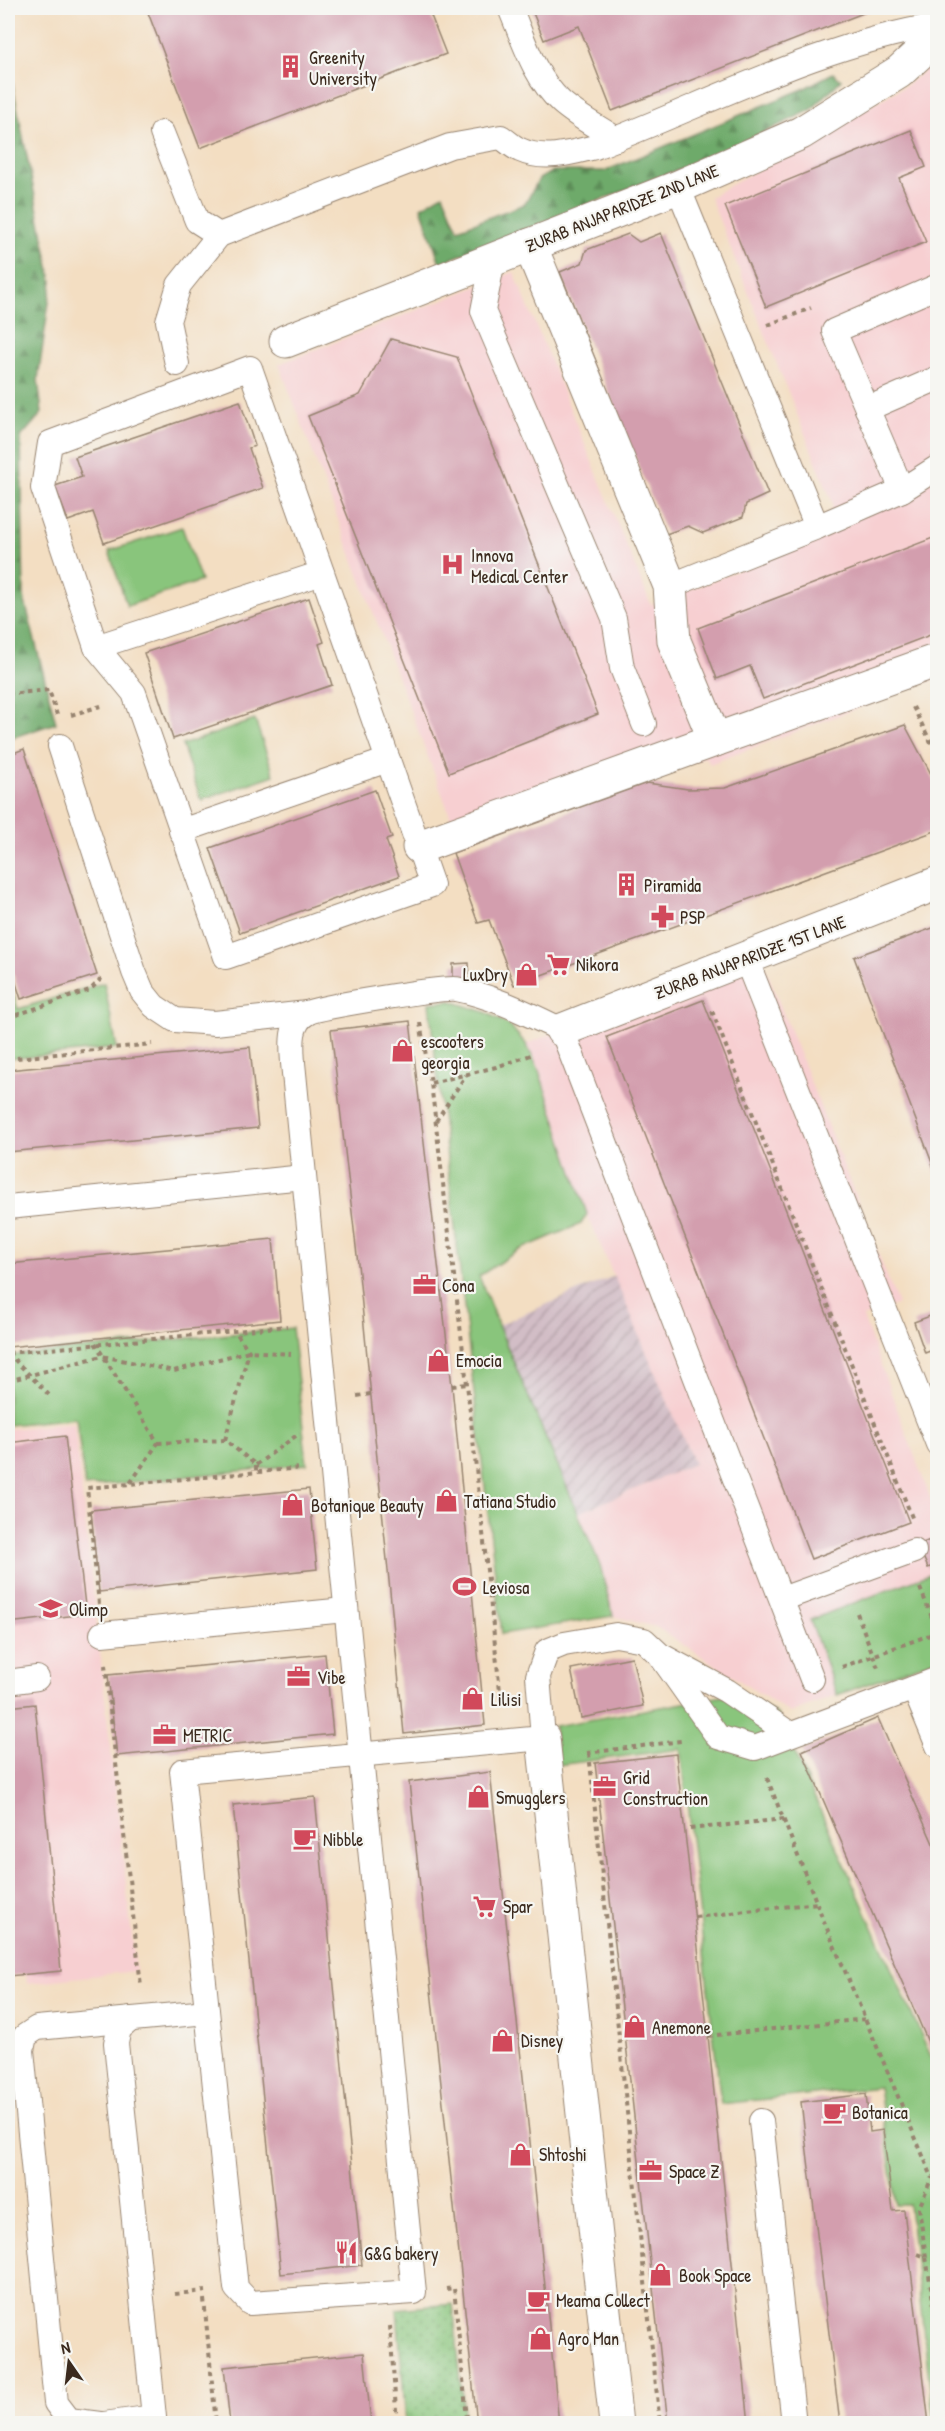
<svg xmlns="http://www.w3.org/2000/svg" width="945" height="2431" font-family="'Patrick Hand',sans-serif">
<style>
.built{fill:#f7cfd1}
.industrial{fill:url(#industrial-furrows)}
.forest{fill:url(#forest-firs);stroke:#546a44;stroke-width:1.5}
.park{fill:#89c57b;stroke:#62784c;stroke-width:1.5}
.garden{fill:url(#garden-dots);stroke:#62784c;stroke-width:1.5}
.building{fill:#d39eae}
.lines{fill:none;stroke-linecap:round;stroke-linejoin:round}
.lane-casing{stroke:#978470;stroke-width:26}
.street-casing{stroke:#978470;stroke-width:35}
.path{stroke:#978470;stroke-width:4;stroke-dasharray:4.5 4.5;stroke-linecap:butt}
.lane{stroke:#fff;stroke-width:24}
.street{stroke:#fff;stroke-width:33}
.labels{text-anchor:middle;dominant-baseline:central;stroke-width:4.5;stroke-linejoin:round;paint-order:stroke}
.poi-label{font-size:18px;fill:#3b2a1e;stroke:#f6f6f2;text-anchor:start}
.street-label{font-size:18px;fill:#3b2a1e;stroke:#f6f6f2}
</style>
<defs>
<pattern id="industrial-furrows" width="10" height="10" patternUnits="userSpaceOnUse" patternTransform="scale(1.5)"><rect width="10" height="10" fill="#d2bdc6"/><path d="M-1 1l2-2M0 10L10 0M9 11l2-2" fill="none" stroke="#ac9aa0"/></pattern>
<pattern id="forest-firs" width="22" height="20" patternUnits="userSpaceOnUse" patternTransform="scale(1.5)"><rect width="22" height="20" fill="#6eaa6b"/><path d="M5 1l3.5 6h-7zM16 11l3.5 6h-7z" fill="#5c8b57"/></pattern>
<pattern id="garden-dots" width="8" height="8" patternUnits="userSpaceOnUse" patternTransform="scale(1.5)"><rect width="8" height="8" fill="#89c57b"/><path d="M2 2h.1M6 6h.1" fill="none" stroke="#71a064" stroke-width="1.8" stroke-linecap="round"/></pattern>
</defs>
<rect width="100%" height="100%" fill="#f6f6f2"/>
<filter id="ink" filterUnits="userSpaceOnUse"><feTurbulence type="fractalNoise" baseFrequency=".0167" numOctaves="2"/><feDisplacementMap in="SourceGraphic" scale="12" xChannelSelector="R" yChannelSelector="G"/><feConvolveMatrix kernelMatrix="1 2 1 2 8 2 1 2 1" color-interpolation-filters="sRGB"/></filter>
<filter id="wash" filterUnits="userSpaceOnUse"><feTurbulence type="fractalNoise" baseFrequency=".008" numOctaves="4" result="noise"/><feDisplacementMap in="SourceGraphic" scale="24" xChannelSelector="R" yChannelSelector="G"/><feGaussianBlur stdDeviation="1.35" result="paint"/><feColorMatrix in="noise" values="0 0 0 0 0 0 0 0 0 0 0 0 0 0 0 0 0 1.4 0 .05"/><feComposite in="paint" operator="in"/></filter>
<g filter="url(#wash)">
<rect width="100%" height="100%" fill="#f3dec2"/>
<g class="built">
<polygon points="937,60 937,678 710,764 705,757 448,847 450,815 279,364 514,272 651,605 823,537 833,504 710,197 907,85"/>
<polygon points="760,954 898,1304 863,1317 937,1516 937,1571 811,1620 837,1695 790,1713 656,1627 613,1616 600,1565 578,1513 694,1464 587,1214 538,1068 526,1044"/>
<polygon points="74,1423 136,1971 27,1983 26,1974 8,1976 8,1429"/>
</g>
<polygon class="industrial" points="614,1276 694,1464 578,1513 498,1325"/>
<g class="forest">
<polygon points="8,62 52,281 38,379 42,413 21,437 24,598 56,723 8,739"/>
<polygon points="833,73 841,80 811,110 723,152 440,263 421,207 443,194 458,229 525,204 539,179 553,171 605,171 803,89"/>
</g>
<g class="park">
<polygon points="182,527 201,581 127,606 109,551"/>
<polygon points="255,720 274,775 201,800 182,745"/>
<polygon points="8,978 18,1009 104,983 117,1048 8,1059"/>
<polygon points="451,1001 485,1012 509,1025 526,1044 538,1068 587,1214 581,1224 519,1250 479,1276 498,1325 600,1565 613,1616 502,1634 429,1003"/>
<polygon points="292,1328 307,1464 85,1487 76,1418 8,1425 8,1356"/>
<polygon points="937,1571 937,1659 837,1695 810,1620"/>
<polygon points="740,1693 777,1714 937,2070 937,2423 934,2423 909,2205 896,2205 879,2087 721,2104 681,1749 558,1765 554,1726"/>
</g>
<polygon class="garden" points="453,2304 464,2413 443,2423 406,2423 397,2309"/>
<g id="blocks">
<g class="building">
<polygon points="154,8 428,8 446,54 200,148 147,10"/>
<polygon points="531,8 876,8 612,111 579,26 544,40"/>
<polygon points="911,130 926,167 899,178 926,242 766,307 725,206"/>
<polygon points="661,233 768,494 746,504 743,517 703,533 688,526 666,534 560,272 582,263 586,250 628,234 639,242"/>
<polygon points="391,339 457,357 598,714 449,773 308,416 360,395"/>
<polygon points="240,401 255,446 249,448 263,488 104,543 93,512 68,521 55,486 82,477 75,457"/>
<polygon points="938,536 938,632 763,699 750,666 717,679 698,628"/>
<polygon points="309,598 324,642 319,644 332,685 173,739 144,653"/>
<polygon points="905,725 938,787 938,830 514,985 489,920 478,923 453,853 647,783 688,789 725,788"/>
<polygon points="24,749 97,975 21,999 8,958 8,755"/>
<polygon points="375,790 392,838 386,840 399,876 240,933 210,848"/>
<polygon points="938,926 938,1176 937,1176 854,957"/>
<polygon points="469,963 470,981 453,981 453,964"/>
<polygon points="703,1000 909,1522 811,1559 607,1037"/>
<polygon points="410,1021 452,1386 485,1725 404,1734 358,1264 331,1030"/>
<polygon points="250,1047 258,1128 8,1152 8,1070"/>
<polygon points="273,1239 280,1320 8,1347 8,1264"/>
<polygon points="938,1313 938,1348 925,1353 914,1322"/>
<polygon points="65,1436 86,1614 8,1623 8,1443"/>
<polygon points="309,1489 317,1569 99,1592 91,1510"/>
<polygon points="935,1538 938,1544 938,1564 928,1568 918,1545"/>
<polygon points="325,1654 333,1734 117,1756 108,1675"/>
<polygon points="632,1657 643,1706 581,1718 571,1669"/>
<polygon points="35,1704 61,1971 8,1976 8,1707"/>
<polygon points="878,1718 938,1855 938,2065 802,1751"/>
<polygon points="676,1754 708,2036 749,2424 668,2424 595,1763"/>
<polygon points="490,1772 535,2188 559,2424 477,2424 409,1782"/>
<polygon points="315,1797 362,2265 281,2274 233,1805"/>
<polygon points="866,2094 870,2132 883,2130 893,2211 904,2210 929,2424 840,2424 801,2102"/>
<polygon points="364,2353 371,2424 230,2424 224,2367"/>
</g>
</g>
</g>
<g filter="url(#ink)">
<use href="#blocks" fill-opacity="0" stroke="#978470" stroke-width="1.5"/>
<g class="lines">
<defs>
<g id="lane">
<path d="M510,8C524,41 534,77 561,102C578,117 598,127 616,139"/>
<path d="M162,133L197,221L219,235L450,146L501,137C507,141 513,147 520,150C544,161 571,153 595,147C708,104 817,45 938,25"/>
<polyline points="493,260 483,311 614,618 622,668 644,724"/>
<polyline points="177,364 168,321 179,285 219,235"/>
<polygon points="250,368 432,885 226,957 134,693 96,647 43,488 50,443"/>
<polyline points="867,409 938,378"/>
<polyline points="902,490 938,467"/>
<polyline points="817,527 902,490 834,331 938,286"/>
<polyline points="670,586 817,527 678,187"/>
<polyline points="96,647 322,573"/>
<polyline points="60,746 134,972 142,991 154,1006 175,1020 215,1023 307,1013"/>
<polyline points="181,831 388,760"/>
<polyline points="746,959 938,1444"/>
<polyline points="8,1207 304,1177"/>
<polyline points="782,1599 914,1551"/>
<polyline points="102,1634 345,1610"/>
<polyline points="664,1657 727,1691 790,1734"/>
<path d="M812,1679L562,1030C528,1014 493,996 456,989C443,987 318,1007 307,1013C289,1023 292,1046 293,1063C332,1473 374,1882 414,2292L250,2303L236,2288L182,1771L543,1738L538,1676L547,1651L564,1644L616,1635L644,1640L660,1655L718,1737L755,1748L938,1679"/>
<polyline points="8,1682 37,1678"/>
<polyline points="914,1688 938,1746"/>
<polyline points="761,2121 794,2424"/>
<polyline points="100,2424 69,2420 56,2403 22,2050 25,2036 37,2028 207,2012"/>
<polyline points="104,2424 154,2417 116,2043 119,2029 131,2019"/>
</g>
<g id="street">
<polyline points="530,245 670,586 674,641 715,740 938,660"/>
<polyline points="286,341 678,187 801,133 899,72 938,36"/>
<polyline points="419,847 715,740"/>
<polyline points="562,1030 938,883"/>
<polyline points="543,1738 616,2424"/>
</g>
</defs>
<use href="#lane" class="lane-casing"/>
<use href="#street" class="street-casing"/>
<g class="path">
<polyline points="768,325 811,308"/>
<polyline points="8,694 49,690 57,715"/>
<polyline points="913,707 938,756"/>
<polyline points="71,715 104,705"/>
<polyline points="8,1011 16,1015 90,990 102,978"/>
<polyline points="712,1011 913,1520"/>
<polyline points="420,1023 431,1083 467,1384 502,1710"/>
<polyline points="8,1059 152,1044"/>
<polyline points="431,1083 496,1067 534,1054"/>
<polyline points="436,1121 466,1075"/>
<polyline points="95,1343 158,1443 129,1485"/>
<polyline points="8,1353 287,1326"/>
<polyline points="8,1353 52,1398"/>
<polyline points="8,1381 102,1356 174,1371 249,1351 291,1354"/>
<polyline points="452,1386 467,1384"/>
<polyline points="357,1396 371,1394"/>
<polyline points="225,1440 249,1351 235,1331"/>
<polyline points="158,1443 225,1440 256,1465 256,1473"/>
<polyline points="256,1465 297,1435"/>
<polyline points="920,1588 938,1632"/>
<polyline points="99,1604 87,1488 301,1468"/>
<polyline points="857,1613 878,1668"/>
<polyline points="105,1665 141,1986"/>
<polyline points="842,1667 938,1632"/>
<polyline points="587,1753 681,1741"/>
<polyline points="589,1753 660,2424"/>
<polyline points="767,1778 823,1919 932,2177 938,2178"/>
<polyline points="690,1829 784,1819"/>
<polyline points="695,1917 817,1903"/>
<polyline points="8,2002 16,2001"/>
<polyline points="708,2036 866,2019"/>
<polyline points="918,2254 926,2257 936,2318"/>
<polyline points="926,2257 919,2208 932,2177"/>
<polyline points="446,2289 454,2288 467,2419 459,2424"/>
<polyline points="175,2294 206,2291"/>
<polyline points="204,2299 216,2424"/>
<polyline points="936,2317 938,2328"/>
<polyline points="390,2326 397,2424"/>
</g>
<use href="#lane" class="lane"/>
<use href="#street" class="street"/>
</g>
</g>
<defs>
<symbol id="building-bare" viewBox="-9 -9 18 18"><path d="M-4-6H4V6H1V3H-1V6H-4ZM-2.5-4.3h1.7v1.8h-1.7ZM.8-4.3h1.7v1.8H.8ZM-2.5-1h1.7V.8h-1.7ZM.8-1h1.7V.8H.8Z" fill="#d1495b" stroke="#f6f6f2" stroke-width="2.5" paint-order="stroke"/></symbol>
<symbol id="hospital-bare" viewBox="-9 -9 18 18"><path d="M-5-5h3v3.5h4V-5h3V5h-3V1.5h-4V5h-3Z" fill="#d1495b" stroke="#f6f6f2" stroke-width="2.5" paint-order="stroke"/></symbol>
<symbol id="pharmacy-bare" viewBox="-9 -9 18 18"><path d="M-2-6h4v4h4v4h-4v4h-4v-4h-4v-4h4Z" fill="#d1495b" stroke="#f6f6f2" stroke-width="2.5" paint-order="stroke"/></symbol>
<symbol id="supermarket-bare" viewBox="-9 -9 18 18"><path d="M-6-5.5h2.5l.6 2H6L4.5 2H-2.5L-4.4-4H-6ZM-1.5 3.2a1.3 1.3 0 1 0 .1 0ZM3 3.2a1.3 1.3 0 1 0 .1 0Z" fill="#d1495b" stroke="#f6f6f2" stroke-width="2.5" paint-order="stroke"/></symbol>
<symbol id="shop-bare" viewBox="-9 -9 18 18"><path d="M-5-2.5h2.3a2.7 3.5 0 0 1 5.4 0H5L5.5 6h-11ZM-1.5-2.5h3a1.5 2.3 0 0 0-3 0Z" fill="#d1495b" stroke="#f6f6f2" stroke-width="2.5" paint-order="stroke"/></symbol>
<symbol id="office-bare" viewBox="-9 -9 18 18"><path d="M-6-3h4V-5.5h4V-3h4V5H-6ZM-1-4.5V-3h2v-1.5ZM-6 0V1H6V0Z" fill="#d1495b" stroke="#f6f6f2" stroke-width="2.5" paint-order="stroke"/></symbol>
<symbol id="stadium-bare" viewBox="-9 -9 18 18"><path d="M0-5a6.5 5 0 1 0 0 10a6.5 5 0 1 0 0-10ZM-3.5-1.8h7v3.6h-7Z" fill="#d1495b" stroke="#f6f6f2" stroke-width="2.5" paint-order="stroke"/></symbol>
<symbol id="school-bare" viewBox="-9 -9 18 18"><path d="M0-5L7-2L0 1L-7-2ZM-4 1L0 2.5L4 1V4Q0 6-4 4Z" fill="#d1495b" stroke="#f6f6f2" stroke-width="2.5" paint-order="stroke"/></symbol>
<symbol id="cafe-bare" viewBox="-9 -9 18 18"><path d="M-5.5-4.5H6V0H3Q3 3.5 0 3.5H-2.5Q-5.5 3.5-5.5 0ZM3-3.2v2h1.7v-2ZM-6 4.5H4V6H-6Z" fill="#d1495b" stroke="#f6f6f2" stroke-width="2.5" paint-order="stroke"/></symbol>
<symbol id="restaurant-bare" viewBox="-9 -9 18 18"><path d="M-5-6h1v4h1v-4h1v4h1v-4h1v5L-1.5 .5V6h-2V.5L-5-1ZM5-6V6H3V1.5H1.5Q1.5-4 5-6Z" fill="#d1495b" stroke="#f6f6f2" stroke-width="2.5" paint-order="stroke"/></symbol>
</defs>
<g fill-rule="evenodd">
<use href="#building-bare" x="274" y="50" width="33" height="33"/>
<use href="#hospital-bare" x="436" y="548" width="33" height="33"/>
<use href="#building-bare" x="610" y="868" width="33" height="33"/>
<use href="#pharmacy-bare" x="646" y="900" width="33" height="33"/>
<use href="#supermarket-bare" x="542" y="948" width="33" height="33"/>
<use href="#shop-bare" x="510" y="958" width="33" height="33"/>
<use href="#shop-bare" x="386" y="1034" width="33" height="33"/>
<use href="#office-bare" x="408" y="1268" width="33" height="33"/>
<use href="#shop-bare" x="422" y="1344" width="33" height="33"/>
<use href="#shop-bare" x="430" y="1484" width="33" height="33"/>
<use href="#shop-bare" x="276" y="1488" width="33" height="33"/>
<use href="#stadium-bare" x="448" y="1570" width="33" height="33"/>
<use href="#school-bare" x="34" y="1592" width="33" height="33"/>
<use href="#office-bare" x="282" y="1660" width="33" height="33"/>
<use href="#shop-bare" x="456" y="1682" width="33" height="33"/>
<use href="#office-bare" x="148" y="1718" width="33" height="33"/>
<use href="#office-bare" x="588" y="1770" width="33" height="33"/>
<use href="#shop-bare" x="462" y="1780" width="33" height="33"/>
<use href="#cafe-bare" x="288" y="1822" width="33" height="33"/>
<use href="#supermarket-bare" x="468" y="1890" width="33" height="33"/>
<use href="#shop-bare" x="618" y="2010" width="33" height="33"/>
<use href="#shop-bare" x="486" y="2024" width="33" height="33"/>
<use href="#cafe-bare" x="818" y="2096" width="33" height="33"/>
<use href="#shop-bare" x="504" y="2138" width="33" height="33"/>
<use href="#office-bare" x="634" y="2154" width="33" height="33"/>
<use href="#restaurant-bare" x="330" y="2236" width="33" height="33"/>
<use href="#shop-bare" x="644" y="2258" width="33" height="33"/>
<use href="#cafe-bare" x="522" y="2284" width="33" height="33"/>
<use href="#shop-bare" x="524" y="2322" width="33" height="33"/>
</g>
<g class="labels">
<g class="poi-label">
<text x="309" y="57">Greenity<tspan x="309" dy="21">University</tspan></text>
<text x="471" y="555">Innova<tspan x="471" dy="21">Medical Center</tspan></text>
<text x="644" y="885">Piramida</text>
<text x="680" y="917">PSP</text>
<text x="576" y="964">Nikora</text>
<text x="508" y="974" text-anchor="end">LuxDry</text>
<text x="421" y="1041">escooters<tspan x="421" dy="21">georgia</tspan></text>
<text x="442" y="1285">Cona</text>
<text x="456" y="1360">Emocia</text>
<text x="464" y="1501">Tatiana Studio</text>
<text x="311" y="1505">Botanique Beauty</text>
<text x="483" y="1587">Leviosa</text>
<text x="69" y="1609">Olimp</text>
<text x="317" y="1677">Vibe</text>
<text x="491" y="1699">Lilisi</text>
<text x="183" y="1735">METRIC</text>
<text x="623" y="1777">Grid<tspan x="623" dy="21">Construction</tspan></text>
<text x="496" y="1797">Smugglers</text>
<text x="323" y="1839">Nibble</text>
<text x="503" y="1906">Spar</text>
<text x="652" y="2027">Anemone</text>
<text x="521" y="2040">Disney</text>
<text x="852" y="2112">Botanica</text>
<text x="539" y="2154">Shtoshi</text>
<text x="669" y="2171">Space Z</text>
<text x="364" y="2253">G&amp;G bakery</text>
<text x="679" y="2275">Book Space</text>
<text x="556" y="2300">Meama Collect</text>
<text x="558" y="2338">Agro Man</text>
</g>
<g class="street-label">
<text transform="translate(622 208) rotate(-22)">ZURAB ANJAPARIDZE 2ND LANE</text>
<text transform="translate(750 957) rotate(-21)">ZURAB ANJAPARIDZE 1ST LANE</text>
</g>
</g>
<rect width="945" height="2431" fill="none" stroke="#f6f6f2" stroke-width="30"/>
<g transform="translate(69 2362) rotate(346)" stroke="#f6f6f2" stroke-width="4.5" paint-order="stroke">
<path d="M0-4.5L10 22L0 15L-10 22Z" fill="#3b2a1e"/>
<text y="-9" font-size="16" font-weight="bold" text-anchor="middle" fill="#3b2a1e">N</text>
</g>
</svg>
